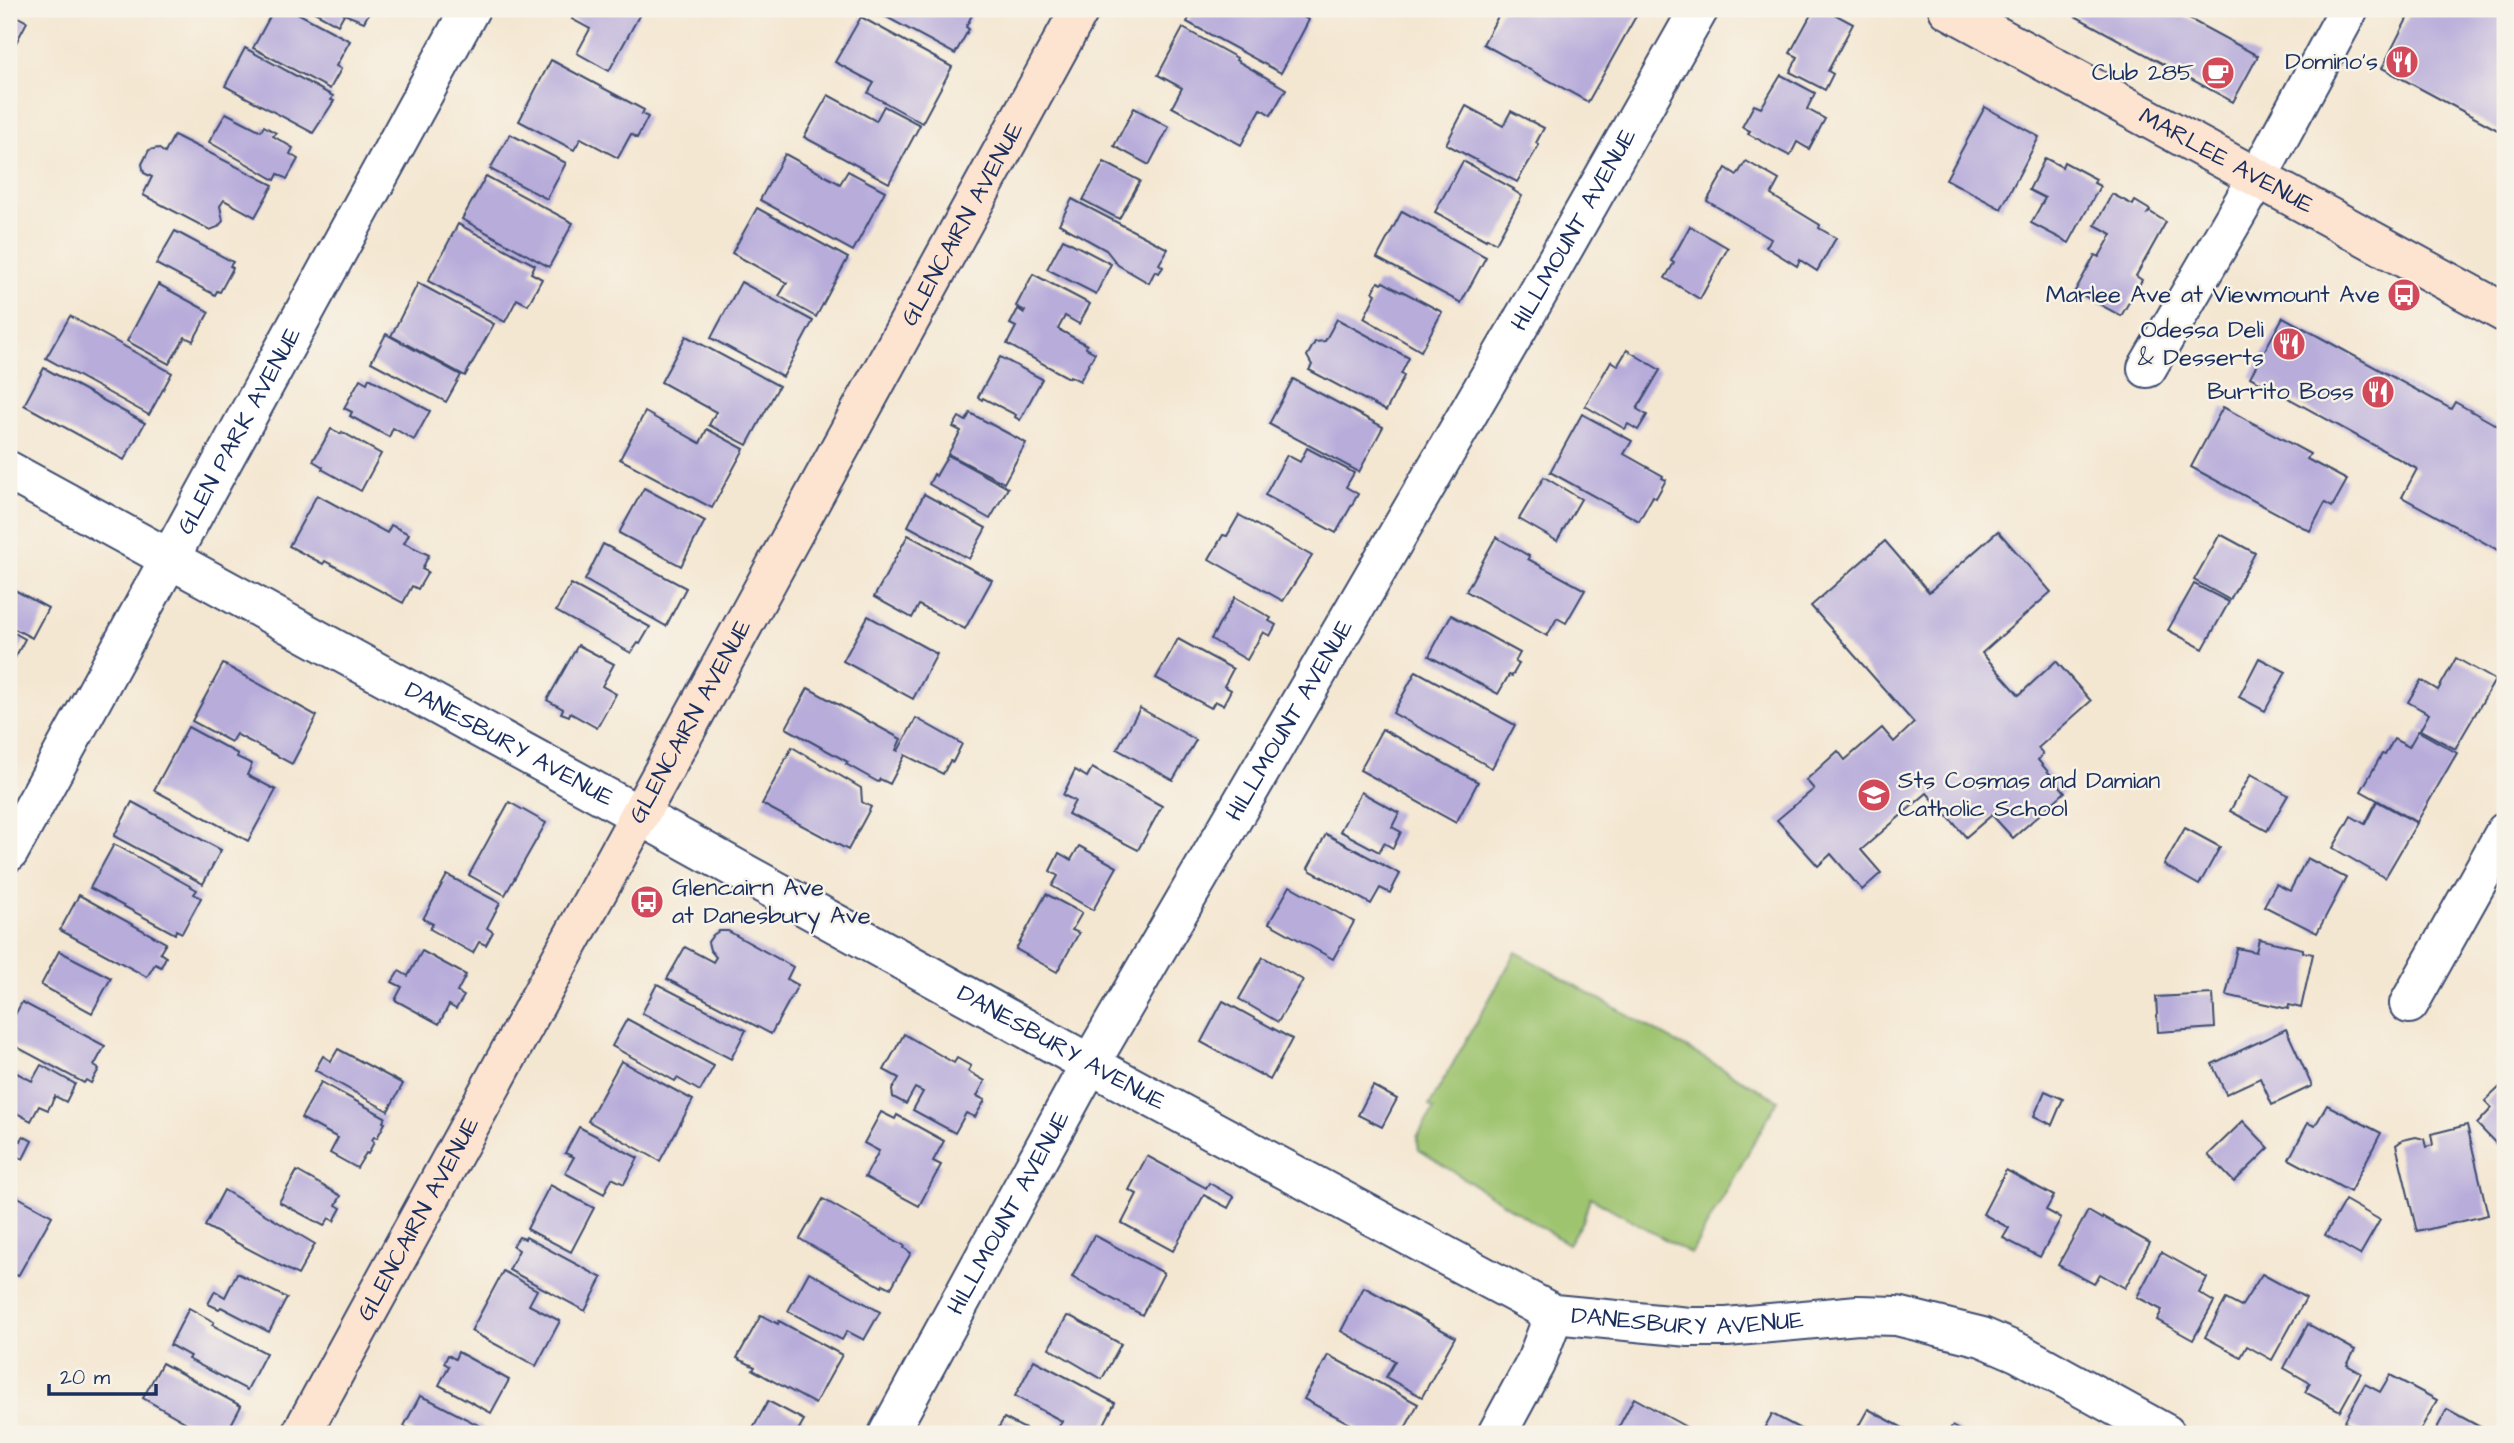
<svg xmlns="http://www.w3.org/2000/svg" width="2514" height="1443" font-family="'Architects Daughter',sans-serif">
<style>
.green{fill:#9fc46f;stroke:#5d7a66;stroke-width:2}
.building{fill:#b7acda}
.lines{fill:none;stroke-linecap:round;stroke-linejoin:round}
.street-casing{stroke:#3c4b6f;stroke-width:42}
.secondary-casing{stroke:#3c4b6f;stroke-width:42}
.street{stroke:#fff;stroke-width:38}
.secondary{stroke:#fde4d1;stroke-width:38}
.labels{text-anchor:middle;dominant-baseline:central;stroke-width:5;stroke-linejoin:round;paint-order:stroke}
.poi-label{font-size:24px;fill:#1b2f5e;stroke:#f7f3e8;text-anchor:end}
.street-label{font-size:24px;fill:#1b2f5e;stroke:#f7f3e8}
</style>
<rect width="100%" height="100%" fill="#f7f3e8"/>
<filter id="ink" filterUnits="userSpaceOnUse"><feTurbulence type="fractalNoise" baseFrequency=".0143" numOctaves="2"/><feDisplacementMap in="SourceGraphic" scale="14" xChannelSelector="R" yChannelSelector="G"/><feConvolveMatrix kernelMatrix="1 2 1 2 8 2 1 2 1" color-interpolation-filters="sRGB"/></filter>
<filter id="wash" filterUnits="userSpaceOnUse"><feTurbulence type="fractalNoise" baseFrequency=".00686" numOctaves="4" result="noise"/><feDisplacementMap in="SourceGraphic" scale="28" xChannelSelector="R" yChannelSelector="G"/><feGaussianBlur stdDeviation="1.57" result="paint"/><feColorMatrix in="noise" values="0 0 0 0 0 0 0 0 0 0 0 0 0 0 0 0 0 1.4 0 .05"/><feComposite in="paint" operator="in"/></filter>
<g filter="url(#wash)">
<rect width="100%" height="100%" fill="#f4e7d2"/>
<polygon class="green" points="1516,952 1778,1100 1691,1254 1590,1197 1584,1218 1568,1244 1419,1150 1417,1137 1434,1109 1429,1106"/>
<g id="blocks">
<g class="building">
<polygon points="274,9 290,9 350,41 336,66 341,69 330,89 253,48"/>
<polygon points="309,9 371,9 364,22 344,14 338,25"/>
<polygon points="577,9 631,9 640,14 609,71 577,53 590,29 572,19"/>
<polygon points="878,9 960,9 972,15 966,27 969,29 955,54 877,12"/>
<polygon points="1194,9 1289,9 1309,20 1281,73 1187,22"/>
<polygon points="1502,9 1640,9 1588,102 1483,44"/>
<polygon points="1814,9 1825,9 1853,24 1828,71 1833,74 1825,90 1790,72 1798,57 1790,53"/>
<polygon points="2079,9 2171,9 2258,56 2233,102 2075,16"/>
<polygon points="2412,9 2485,9 2505,19 2505,134 2382,68"/>
<polygon points="9,12 27,22 9,56"/>
<polygon points="861,17 952,67 922,123 868,93 874,83 835,62"/>
<polygon points="1183,28 1237,58 1236,60 1286,89 1271,115 1261,109 1241,145 1172,107 1182,88 1158,75"/>
<polygon points="245,48 333,96 331,100 334,101 313,133 225,86"/>
<polygon points="551,60 644,110 642,114 648,117 637,138 631,134 618,158 581,138 574,150 519,121"/>
<polygon points="1781,75 1815,93 1807,109 1825,119 1809,149 1797,142 1790,156 1748,134 1750,131 1742,127 1754,105 1761,108"/>
<polygon points="828,95 876,121 884,106 920,125 889,183 804,137"/>
<polygon points="1466,106 1503,126 1511,111 1544,128 1536,143 1539,145 1517,182 1446,144"/>
<polygon points="1985,107 2039,137 2001,209 1946,179"/>
<polygon points="1134,108 1169,127 1149,165 1114,146"/>
<polygon points="226,113 261,131 264,126 276,133 273,136 293,148 290,154 298,159 287,179 278,174 275,180 209,142"/>
<polygon points="510,134 566,163 547,199 490,169"/>
<polygon points="174,135 273,185 255,217 224,200 220,206 223,221 218,227 210,230 143,195 152,177 144,173 142,164 149,150 158,148 165,153"/>
<polygon points="785,154 840,184 848,171 885,191 853,251 760,200"/>
<polygon points="2045,158 2062,167 2064,162 2096,179 2094,183 2100,186 2069,243 2031,223 2045,198 2029,190"/>
<polygon points="1463,161 1514,189 1513,190 1522,196 1496,243 1487,238 1486,240 1435,212"/>
<polygon points="1746,161 1779,180 1771,195 1820,225 1819,228 1836,238 1817,271 1800,260 1797,266 1766,247 1771,239 1707,201 1726,168 1737,175"/>
<polygon points="1104,162 1140,181 1119,219 1083,200"/>
<polygon points="486,176 573,223 549,267 462,219"/>
<polygon points="2112,194 2133,205 2135,201 2150,210 2148,213 2150,212 2166,222 2136,276 2142,280 2121,316 2075,291 2095,255 2099,257 2112,234 2095,225"/>
<polygon points="1072,199 1168,249 1159,264 1163,267 1159,273 1155,271 1149,283 1118,265 1106,250 1059,224"/>
<polygon points="757,208 848,258 816,317 779,296 787,283 732,253"/>
<polygon points="1402,211 1486,257 1461,303 1377,258"/>
<polygon points="458,224 535,265 531,273 542,279 528,305 517,299 505,322 428,281"/>
<polygon points="1690,226 1728,248 1700,299 1665,278 1674,263 1671,261"/>
<polygon points="175,231 233,262 230,266 233,268 220,292 217,291 215,295 156,264"/>
<polygon points="1063,239 1111,264 1096,294 1047,269"/>
<polygon points="1033,274 1090,304 1079,324 1065,316 1058,329 1087,345 1086,348 1095,353 1080,381 1070,376 1069,378 1007,344 1016,327 1010,324 1018,309 1024,313 1025,311 1016,306"/>
<polygon points="741,282 813,321 783,377 711,338"/>
<polygon points="1378,282 1382,284 1383,282 1401,292 1402,291 1442,312 1421,351 1364,318 1376,294 1373,292"/>
<polygon points="418,283 494,324 465,376 391,336"/>
<polygon points="158,284 209,312 193,341 185,337 169,364 127,341"/>
<polygon points="70,316 172,373 149,415 46,358"/>
<polygon points="2283,317 2451,409 2455,402 2505,430 2505,554 2402,497 2417,469 2250,377"/>
<polygon points="1337,319 1409,358 1401,374 1404,376 1386,411 1309,370 1312,365 1307,356 1315,342 1325,341"/>
<polygon points="386,334 461,375 446,402 371,362"/>
<polygon points="686,336 779,386 747,445 709,425 716,412 661,382"/>
<polygon points="1627,350 1660,370 1637,409 1647,415 1638,430 1628,424 1625,429 1585,406 1611,361 1618,365"/>
<polygon points="1000,357 1042,379 1020,420 1015,417 1016,415 983,398 982,400 978,397"/>
<polygon points="44,368 145,423 124,460 24,405"/>
<polygon points="369,378 430,411 414,440 393,428 389,437 350,416 352,412 344,408 360,379 367,383"/>
<polygon points="1293,379 1383,427 1359,472 1269,424"/>
<polygon points="2223,407 2310,454 2307,459 2347,480 2332,507 2325,503 2310,531 2191,467"/>
<polygon points="645,412 700,443 707,429 744,449 712,508 620,459"/>
<polygon points="970,413 1026,443 1004,483 948,454 961,431 953,427 959,417 966,421"/>
<polygon points="1582,414 1632,441 1624,454 1663,476 1662,478 1666,480 1656,498 1653,496 1639,521 1550,472"/>
<polygon points="331,429 341,434 342,432 381,454 361,491 322,469 323,467 313,461"/>
<polygon points="1307,448 1354,473 1346,487 1358,494 1336,533 1265,495 1287,455 1300,462"/>
<polygon points="948,455 1008,488 990,519 929,484 934,474 936,476"/>
<polygon points="1544,477 1581,499 1557,541 1519,519"/>
<polygon points="644,488 705,521 681,566 619,533"/>
<polygon points="924,494 986,528 969,559 908,526"/>
<polygon points="317,495 387,533 391,525 409,534 404,543 429,555 422,569 428,572 418,589 412,586 403,603 325,561 323,564 289,546"/>
<polygon points="1239,515 1312,556 1283,601 1209,559 1223,535 1227,536"/>
<polygon points="1998,531 2051,592 1982,653 2019,695 2056,661 2091,701 2038,748 2043,754 2038,760 2065,792 2013,838 1992,815 1966,837 1927,793 1861,850 1881,873 1862,890 1831,854 1818,866 1777,820 1814,789 1806,780 1838,751 1845,760 1882,728 1894,742 1914,723 1811,606 1885,541 1929,592"/>
<polygon points="2220,534 2255,553 2230,600 2194,580"/>
<polygon points="908,535 992,580 965,629 919,605 912,618 874,597"/>
<polygon points="1496,537 1529,556 1528,559 1585,590 1566,623 1557,618 1547,636 1466,591"/>
<polygon points="603,544 686,588 666,626 585,580"/>
<polygon points="571,584 650,627 640,644 638,643 631,653 556,611"/>
<polygon points="2194,584 2229,602 2203,649 2168,630"/>
<polygon points="9,587 48,608 32,638 9,626"/>
<polygon points="1235,597 1271,618 1269,621 1276,625 1270,636 1263,632 1247,660 1211,639"/>
<polygon points="1451,615 1520,653 1515,662 1519,664 1512,676 1509,675 1498,694 1429,656"/>
<polygon points="868,616 937,654 913,699 843,661"/>
<polygon points="9,630 25,639 9,669"/>
<polygon points="1178,639 1233,669 1224,686 1231,690 1223,705 1215,701 1211,708 1156,678"/>
<polygon points="578,645 614,664 602,686 616,694 597,728 570,713 569,716 561,713 563,709 547,700"/>
<polygon points="2259,658 2286,672 2265,711 2239,697"/>
<polygon points="2456,658 2495,680 2455,749 2420,730 2429,714 2408,702 2421,680 2438,690"/>
<polygon points="223,664 317,716 292,764 236,734 231,742 192,721"/>
<polygon points="1416,671 1515,725 1492,768 1393,713"/>
<polygon points="808,688 901,739 896,750 898,751 916,718 962,744 953,762 950,761 943,774 905,755 890,784 880,779 878,782 846,764 848,762 786,728"/>
<polygon points="1140,708 1196,740 1173,780 1117,749"/>
<polygon points="188,727 238,754 237,757 252,764 247,775 276,790 248,841 154,790"/>
<polygon points="1382,729 1478,782 1456,823 1360,770"/>
<polygon points="2418,731 2457,753 2417,822 2361,791 2382,754 2385,755 2394,739 2409,747"/>
<polygon points="792,747 861,788 862,802 871,807 848,850 762,804"/>
<polygon points="1092,768 1162,806 1138,850 1068,814 1075,801 1063,795 1075,770 1087,777"/>
<polygon points="2251,774 2288,795 2267,831 2230,811"/>
<polygon points="1361,792 1399,813 1392,827 1401,832 1393,848 1384,843 1379,852 1340,831"/>
<polygon points="2377,801 2417,823 2385,878 2333,848 2351,816 2365,824"/>
<polygon points="132,802 221,850 203,884 114,836"/>
<polygon points="509,802 546,823 505,895 469,875"/>
<polygon points="2185,828 2220,847 2199,885 2164,865"/>
<polygon points="1326,834 1400,874 1390,893 1380,888 1371,904 1311,871 1308,868"/>
<polygon points="114,844 197,890 194,894 201,898 182,933 176,930 175,934 90,888"/>
<polygon points="1079,846 1117,867 1093,910 1052,886 1058,876 1050,871 1059,853 1071,860"/>
<polygon points="2307,858 2346,878 2317,933 2264,906 2276,884 2290,891"/>
<polygon points="447,875 500,903 487,928 493,932 486,945 479,942 473,953 430,929 433,924 423,919"/>
<polygon points="1290,886 1354,922 1333,959 1269,923"/>
<polygon points="1046,894 1082,913 1072,930 1079,933 1057,972 1016,949"/>
<polygon points="79,895 166,943 160,953 166,957 161,967 155,964 147,977 60,930"/>
<polygon points="719,931 728,931 793,967 787,979 798,985 771,1034 667,979 685,947 713,962 716,957 710,950 708,942 713,935"/>
<polygon points="2259,939 2303,949 2303,952 2313,954 2301,1008 2289,1005 2288,1009 2226,995 2237,948 2256,952"/>
<polygon points="59,951 111,978 92,1013 41,985"/>
<polygon points="422,951 466,975 457,992 464,996 456,1009 449,1005 439,1024 395,1000 402,987 392,982 399,971 408,976"/>
<polygon points="1263,957 1303,980 1278,1022 1239,999"/>
<polygon points="657,984 746,1030 731,1059 642,1013"/>
<polygon points="2213,994 2215,1028 2158,1032 2156,997"/>
<polygon points="1223,1001 1292,1039 1270,1080 1201,1042"/>
<polygon points="22,1002 105,1046 94,1066 99,1069 91,1083 86,1080 84,1083 9,1043 9,1026"/>
<polygon points="627,1019 714,1066 700,1091 677,1078 675,1081 612,1046"/>
<polygon points="2286,1029 2312,1086 2272,1105 2260,1078 2226,1094 2212,1064"/>
<polygon points="904,1034 954,1063 957,1058 971,1066 968,1071 985,1081 977,1096 985,1100 975,1117 966,1113 955,1133 913,1110 923,1092 915,1088 906,1104 893,1097 892,1090 899,1078 884,1070"/>
<polygon points="338,1049 403,1084 388,1111 315,1070 323,1056 331,1061"/>
<polygon points="621,1061 693,1100 660,1161 588,1121"/>
<polygon points="41,1065 75,1084 66,1102 55,1096 48,1110 39,1106 31,1121 9,1109 9,1069 32,1081"/>
<polygon points="321,1082 385,1117 383,1122 385,1123 377,1138 374,1137 372,1140 374,1142 368,1154 366,1153 357,1168 330,1153 338,1138 301,1118"/>
<polygon points="2505,1082 2505,1153 2477,1124 2492,1108 2485,1101"/>
<polygon points="1373,1086 1397,1099 1382,1127 1358,1115"/>
<polygon points="2045,1091 2063,1099 2052,1125 2034,1116"/>
<polygon points="2327,1105 2381,1133 2350,1192 2289,1159 2308,1123 2315,1126"/>
<polygon points="881,1112 895,1119 897,1115 944,1141 933,1161 941,1165 919,1206 865,1177 879,1151 864,1143"/>
<polygon points="2243,1121 2269,1148 2234,1182 2208,1155"/>
<polygon points="2467,1125 2488,1215 2417,1232 2396,1145 2403,1140 2416,1137 2424,1139 2426,1147 2433,1145 2431,1134"/>
<polygon points="579,1127 638,1158 624,1184 612,1178 604,1194 565,1173 574,1157 565,1153"/>
<polygon points="9,1135 21,1141 23,1136 32,1141 23,1159 14,1155 9,1164"/>
<polygon points="1147,1156 1206,1188 1209,1183 1234,1197 1228,1208 1204,1195 1173,1251 1122,1223 1137,1194 1129,1190"/>
<polygon points="2006,1170 2054,1196 2046,1210 2061,1218 2040,1257 2003,1238 2009,1228 1983,1214"/>
<polygon points="297,1171 341,1196 336,1205 341,1208 334,1221 329,1218 324,1226 279,1202"/>
<polygon points="550,1185 594,1208 571,1252 527,1229"/>
<polygon points="224,1190 315,1244 298,1275 205,1226"/>
<polygon points="9,1192 52,1216 18,1276 9,1271"/>
<polygon points="823,1199 905,1246 904,1248 911,1253 891,1288 883,1284 882,1287 800,1239"/>
<polygon points="2345,1200 2380,1220 2360,1255 2325,1235"/>
<polygon points="2088,1211 2102,1219 2103,1217 2150,1243 2125,1288 2100,1274 2094,1284 2058,1265"/>
<polygon points="1094,1235 1164,1273 1142,1315 1072,1277"/>
<polygon points="519,1237 525,1239 526,1237 602,1278 585,1311 509,1270 519,1250 513,1246"/>
<polygon points="2161,1252 2207,1278 2199,1293 2214,1302 2193,1340 2157,1320 2162,1310 2137,1297"/>
<polygon points="503,1271 537,1290 529,1305 560,1321 536,1366 471,1331"/>
<polygon points="809,1272 880,1312 864,1340 847,1331 842,1340 788,1311"/>
<polygon points="237,1273 287,1298 269,1332 221,1307 219,1309 208,1304 215,1291 225,1297"/>
<polygon points="2262,1274 2306,1298 2272,1360 2247,1346 2241,1357 2205,1337 2226,1299 2241,1307"/>
<polygon points="1364,1287 1455,1337 1422,1397 1386,1377 1395,1361 1341,1331"/>
<polygon points="189,1308 214,1322 212,1325 266,1353 247,1390 188,1359 190,1356 170,1345"/>
<polygon points="761,1315 778,1324 779,1321 842,1355 815,1404 753,1370 755,1367 737,1358"/>
<polygon points="1067,1316 1072,1317 1121,1344 1102,1379 1049,1348"/>
<polygon points="2308,1324 2355,1350 2347,1365 2361,1373 2340,1411 2305,1392 2310,1383 2284,1368"/>
<polygon points="458,1352 509,1380 491,1413 439,1385 449,1366 444,1363 448,1355 455,1359"/>
<polygon points="1328,1355 1418,1404 1402,1434 1354,1434 1358,1428 1304,1399"/>
<polygon points="1034,1360 1115,1403 1099,1434 1055,1434 1062,1421 1015,1396"/>
<polygon points="162,1363 241,1406 226,1434 206,1434 143,1398"/>
<polygon points="2390,1375 2437,1400 2418,1434 2367,1434 2344,1422 2365,1384 2380,1392"/>
<polygon points="420,1396 432,1401 484,1428 480,1434 412,1434 414,1432 404,1426"/>
<polygon points="1634,1398 1688,1428 1684,1434 1615,1434"/>
<polygon points="768,1401 804,1420 796,1434 750,1434"/>
<polygon points="1868,1409 1914,1434 1854,1434"/>
<polygon points="2447,1409 2493,1434 2434,1434"/>
<polygon points="1772,1414 1810,1434 1761,1434"/>
<polygon points="1004,1418 1035,1434 995,1434"/>
<polygon points="1952,1426 1966,1434 1947,1434"/>
</g>
</g>
</g>
<g filter="url(#ink)">
<use href="#blocks" fill-opacity="0" stroke="#3c4b6f" stroke-width="2"/>
<g class="lines">
<defs>
<g id="street">
<polyline points="2147,368 2258,177 2349,9"/>
<path id="s1" d="M9,471L677,836L1130,1086L1554,1314L1689,1327H1727L1858,1315L1897,1316L1982,1337L2019,1353L2166,1434"/>
<path id="s2" d="M9,852L470,9"/>
<polyline points="2409,1004 2505,832"/>
<path id="s3" d="M888,1434L1090,1064L1537,295L1699,9"/>
<polyline points="1497,1434 1535,1364 1554,1314"/>
</g>
<g id="secondary">
<path id="s4" d="M1948,9L2505,313"/>
<path id="s5" d="M301,1434L1080,9"/>
</g>
</defs>
<use href="#street" class="street-casing"/>
<use href="#secondary" class="secondary-casing"/>
<use href="#street" class="street"/>
<use href="#secondary" class="secondary"/>
</g>
</g>
<defs>
<symbol id="restaurant-disc" viewBox="-11 -11 22 22"><circle r="9.5" fill="#d1495b" stroke="#f7f3e8"/><path d="M-5-6h1v4h1v-4h1v4h1v-4h1v5L-1.5 .5V6h-2V.5L-5-1ZM5-6V6H3V1.5H1.5Q1.5-4 5-6Z" fill="#fff"/></symbol>
<symbol id="cafe-disc" viewBox="-11 -11 22 22"><circle r="9.5" fill="#d1495b" stroke="#f7f3e8"/><path d="M-5.5-4.5H6V0H3Q3 3.5 0 3.5H-2.5Q-5.5 3.5-5.5 0ZM3-3.2v2h1.7v-2ZM-6 4.5H4V6H-6Z" fill="#fff"/></symbol>
<symbol id="bus-disc" viewBox="-11 -11 22 22"><circle r="9.5" fill="#d1495b" stroke="#f7f3e8"/><path d="M-5-6H5V4H4V6H2V4H-2V6H-4V4H-5ZM-3.5-4V0h7V-4ZM-3.5 1.2v1.5H-2V1.2ZM2 1.2v1.5H3.5V1.2Z" fill="#fff"/></symbol>
<symbol id="school-disc" viewBox="-11 -11 22 22"><circle r="9.5" fill="#d1495b" stroke="#f7f3e8"/><path d="M0-5L7-2L0 1L-7-2ZM-4 1L0 2.5L4 1V4Q0 6-4 4Z" fill="#fff"/></symbol>
</defs>
<g fill-rule="evenodd">
<use href="#restaurant-disc" x="2383" y="43" width="38" height="38"/>
<use href="#cafe-disc" x="2199" y="54" width="38" height="38"/>
<use href="#bus-disc" x="2385" y="276" width="38" height="38"/>
<use href="#restaurant-disc" x="2270" y="325" width="38" height="38"/>
<use href="#restaurant-disc" x="2359" y="373" width="38" height="38"/>
<use href="#school-disc" x="1855" y="776" width="38" height="38"/>
<use href="#bus-disc" x="628" y="883" width="38" height="38"/>
</g>
<g class="labels">
<g class="poi-label">
<text x="2378" y="62">Domino's</text>
<text x="2194" y="73">Club 285</text>
<text x="2380" y="295">Marlee Ave at Viewmount Ave</text>
<text x="2264" y="330">Odessa Deli<tspan x="2264" dy="28">&amp; Desserts</tspan></text>
<text x="2354" y="392">Burrito Boss</text>
<text x="1898" y="781" text-anchor="start">Sts Cosmas and Damian<tspan x="1898" dy="28">Catholic School</tspan></text>
<text x="672" y="888" text-anchor="start">Glencairn Ave<tspan x="672" dy="28">at Danesbury Ave</tspan></text>
</g>
<g class="street-label">
<text stroke="none"><textPath href="#s4" startOffset="317">MARLEE AVENUE</textPath></text>
<text stroke="none"><textPath href="#s5" startOffset="1379">GLENCAIRN AVENUE</textPath></text>
<text stroke="none"><textPath href="#s3" startOffset="1386">HILLMOUNT AVENUE</textPath></text>
<text stroke="none"><textPath href="#s2" startOffset="480">GLEN PARK AVENUE</textPath></text>
<text stroke="none"><textPath href="#s3" startOffset="819">HILLMOUNT AVENUE</textPath></text>
<text stroke="none"><textPath href="#s5" startOffset="812">GLENCAIRN AVENUE</textPath></text>
<text stroke="none"><textPath href="#s1" startOffset="570">DANESBURY AVENUE</textPath></text>
<text stroke="none"><textPath href="#s1" startOffset="1200">DANESBURY AVENUE</textPath></text>
<text stroke="none"><textPath href="#s3" startOffset="252">HILLMOUNT AVENUE</textPath></text>
<text stroke="none"><textPath href="#s5" startOffset="245">GLENCAIRN AVENUE</textPath></text>
<text stroke="none"><textPath href="#s1" startOffset="1894">DANESBURY AVENUE</textPath></text>
</g>
</g>
<rect width="2514" height="1443" fill="none" stroke="#f7f3e8" stroke-width="35"/>
<path d="M49 1384v10h107v-10" fill="none" stroke="#1b2f5e" stroke-width="3.5"/>
<text x="60" y="1384" font-size="21" fill="#1b2f5e" stroke="#f7f3e8" stroke-width="5" paint-order="stroke">20 m</text>
</svg>
